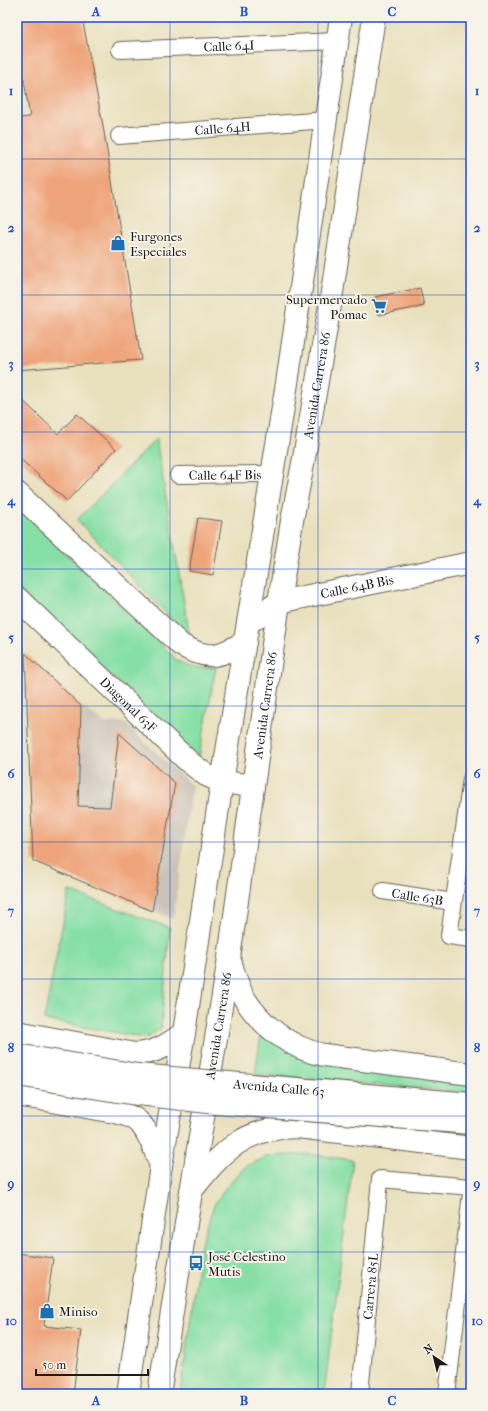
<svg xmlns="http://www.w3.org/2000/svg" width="488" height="1411" font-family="'IM FELL French Canon',serif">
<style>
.industrial{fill:#cbc3b8}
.green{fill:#86e0a6;stroke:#517e61}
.building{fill:#efa57c}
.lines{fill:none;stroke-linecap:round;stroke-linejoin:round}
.street-casing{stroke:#646155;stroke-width:18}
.secondary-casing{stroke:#646155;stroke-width:24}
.primary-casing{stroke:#646155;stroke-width:24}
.street{stroke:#fff;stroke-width:16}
.secondary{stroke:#fff;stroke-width:22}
.primary{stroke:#fff;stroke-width:22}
.secondary-bridge-casing{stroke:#646155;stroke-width:24;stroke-linecap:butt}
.secondary-bridge{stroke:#fff;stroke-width:22}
.grid{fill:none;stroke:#1d4ed8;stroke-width:1;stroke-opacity:0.55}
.labels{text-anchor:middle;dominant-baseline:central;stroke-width:4;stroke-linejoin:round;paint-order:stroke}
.street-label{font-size:13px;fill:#1c1c1c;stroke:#f7f3e8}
.poi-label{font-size:13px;fill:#1c1c1c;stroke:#f7f3e8;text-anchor:start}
.neatline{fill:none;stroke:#1d4ed8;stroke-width:1.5}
.grid-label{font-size:13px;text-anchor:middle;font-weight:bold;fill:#1d4ed8}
</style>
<rect width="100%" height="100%" fill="#f7f3e8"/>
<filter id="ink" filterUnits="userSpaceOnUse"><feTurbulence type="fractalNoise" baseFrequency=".025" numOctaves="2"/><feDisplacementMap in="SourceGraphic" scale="8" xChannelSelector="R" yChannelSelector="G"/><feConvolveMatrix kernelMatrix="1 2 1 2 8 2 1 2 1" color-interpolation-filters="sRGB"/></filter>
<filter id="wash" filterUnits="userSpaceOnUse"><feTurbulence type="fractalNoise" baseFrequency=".012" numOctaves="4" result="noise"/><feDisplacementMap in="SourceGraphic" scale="16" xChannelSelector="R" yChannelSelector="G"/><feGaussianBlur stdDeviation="0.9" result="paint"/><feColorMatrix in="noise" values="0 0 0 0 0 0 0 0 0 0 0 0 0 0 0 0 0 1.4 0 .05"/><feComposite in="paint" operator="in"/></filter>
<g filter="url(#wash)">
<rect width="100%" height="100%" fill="#e9e1be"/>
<polygon class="industrial" points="81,706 105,723 123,722 192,786 173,919 33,861"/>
<g class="green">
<polygon points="156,439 190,638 77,520"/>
<path d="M17,507L178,661C191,668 202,669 216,667L199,757L17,589Z"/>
<polygon points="69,891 170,928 161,1028 147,1038 44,1020"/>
<polygon points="261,1034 471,1080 471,1093 255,1074"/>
<polygon points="308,1154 353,1160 324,1394 180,1394 201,1244 214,1205 227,1186 246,1166 269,1156"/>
</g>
<g id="blocks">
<g class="building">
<polygon points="17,17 82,17 103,126 141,360 17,370 17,118 30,117 24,80 17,81"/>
<polygon points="420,288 424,306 379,315 375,297"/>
<polygon points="17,395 58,434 77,414 116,449 67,501 17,456"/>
<polygon points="198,518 222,521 213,575 189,571"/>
<polygon points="25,653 81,706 78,806 110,807 119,733 175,783 152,911 33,861"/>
<polygon points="17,1253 53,1258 44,1326 81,1330 73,1394 17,1394"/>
</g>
</g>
</g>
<g filter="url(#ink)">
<use href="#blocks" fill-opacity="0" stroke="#646155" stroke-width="1"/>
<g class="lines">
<defs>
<g id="street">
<path id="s1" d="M120,50L337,41"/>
<path id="s2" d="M119,136L326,120"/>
<path id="s3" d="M178,475L272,474"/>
<polyline points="471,779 449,936 471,939"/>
<path id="s4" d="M383,891L453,902"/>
<path id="s5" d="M360,1394L380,1179L471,1187"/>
<polyline points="447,1394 471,1194"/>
</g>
<g id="secondary">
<path d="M17,493L181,645C209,661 218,657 245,642"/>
<path id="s6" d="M17,598L189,762L206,775L222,782L253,786"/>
<path id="s7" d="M248,623L279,602L471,563"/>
</g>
<g id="primary">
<path d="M230,961C234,973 237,985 243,996C260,1025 291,1049 324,1055L471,1074"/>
<path d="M17,1032L135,1054C157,1053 167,1045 184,1033"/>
<path d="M17,1095L115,1112C122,1114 129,1115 135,1119C148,1127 155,1152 161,1165"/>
<path d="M191,1191C222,1152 243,1127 298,1127L471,1148"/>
<polyline points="128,1394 161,1165 184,1033 222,782 287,383 341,17"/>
<path id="s8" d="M159,1394L191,1192L229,958L279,602L292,521L304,458L331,299L374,17"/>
</g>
</defs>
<use href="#street" class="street-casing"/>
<use href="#secondary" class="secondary-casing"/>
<use href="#primary" class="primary-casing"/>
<use href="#street" class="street"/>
<use href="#secondary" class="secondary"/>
<use href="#primary" class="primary"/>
<defs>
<g id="secondary-bridge">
<path id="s9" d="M17,1055L138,1075L471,1104"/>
<polyline points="17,1075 130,1093 216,1103 471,1123"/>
</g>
</defs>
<use href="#secondary-bridge" class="secondary-bridge-casing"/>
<use href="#secondary-bridge" class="secondary-bridge"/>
</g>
</g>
<path class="grid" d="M170,17V1394M318,17V1394M17,159H471M17,295H471M17,432H471M17,569H471M17,706H471M17,842H471M17,979H471M17,1116H471M17,1252H471"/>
<defs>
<symbol id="shop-bare" viewBox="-9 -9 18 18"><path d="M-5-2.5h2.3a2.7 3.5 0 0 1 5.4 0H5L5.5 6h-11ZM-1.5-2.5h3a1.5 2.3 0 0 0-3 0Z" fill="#1f6fb2" stroke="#f7f3e8" stroke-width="2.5" paint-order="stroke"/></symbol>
<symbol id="supermarket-bare" viewBox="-9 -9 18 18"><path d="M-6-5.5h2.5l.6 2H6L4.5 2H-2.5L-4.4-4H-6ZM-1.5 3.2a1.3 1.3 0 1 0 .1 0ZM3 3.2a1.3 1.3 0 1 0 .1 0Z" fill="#1f6fb2" stroke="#f7f3e8" stroke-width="2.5" paint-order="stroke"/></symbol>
<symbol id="bus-bare" viewBox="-9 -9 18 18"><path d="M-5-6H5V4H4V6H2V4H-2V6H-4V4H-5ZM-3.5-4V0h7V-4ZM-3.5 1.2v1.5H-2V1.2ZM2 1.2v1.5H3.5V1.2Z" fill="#1f6fb2" stroke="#f7f3e8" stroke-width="2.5" paint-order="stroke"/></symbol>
</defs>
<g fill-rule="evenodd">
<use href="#shop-bare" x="107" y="232" width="22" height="22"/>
<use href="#supermarket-bare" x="368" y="295" width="22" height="22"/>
<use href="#bus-bare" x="185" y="1252" width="22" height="22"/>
<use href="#shop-bare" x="36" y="1300" width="22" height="22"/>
</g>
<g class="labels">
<g class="street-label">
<text stroke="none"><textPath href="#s1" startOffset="109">Calle 64I</textPath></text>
<text stroke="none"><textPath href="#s2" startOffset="104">Calle 64H</textPath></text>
<text stroke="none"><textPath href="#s8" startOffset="1021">Avenida Carrera 86</textPath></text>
<text stroke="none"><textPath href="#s3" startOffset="47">Calle 64F Bis</textPath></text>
<text stroke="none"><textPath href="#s7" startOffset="117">Calle 64B Bis</textPath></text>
<text stroke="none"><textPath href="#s6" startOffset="154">Diagonal 63F</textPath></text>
<text stroke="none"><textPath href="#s8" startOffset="697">Avenida Carrera 86</textPath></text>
<text stroke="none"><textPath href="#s4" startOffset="35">Calle 63B</textPath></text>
<text stroke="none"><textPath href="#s8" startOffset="373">Avenida Carrera 86</textPath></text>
<text stroke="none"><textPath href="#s9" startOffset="264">Avenida Calle 63</textPath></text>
<text stroke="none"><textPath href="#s5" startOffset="108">Carrera 85L</textPath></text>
</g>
<g class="poi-label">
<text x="130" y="236">Furgones<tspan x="130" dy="15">Especiales</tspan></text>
<text x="367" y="299" text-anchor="end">Supermercado<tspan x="367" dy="15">Pomac</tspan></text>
<text x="208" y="1256">José Celestino<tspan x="208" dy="15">Mutis</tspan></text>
<text x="59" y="1311">Miniso</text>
</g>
</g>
<rect width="488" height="1411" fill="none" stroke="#f7f3e8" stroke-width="44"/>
<g transform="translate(434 1357) rotate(325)" stroke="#f7f3e8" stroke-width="3" paint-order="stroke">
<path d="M0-3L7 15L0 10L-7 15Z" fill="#1c1c1c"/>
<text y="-6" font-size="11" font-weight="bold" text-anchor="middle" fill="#1c1c1c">N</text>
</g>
<path d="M36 1369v6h112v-6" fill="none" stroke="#1c1c1c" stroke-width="2"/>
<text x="42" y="1369" font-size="12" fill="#1c1c1c" stroke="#f7f3e8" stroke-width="3" paint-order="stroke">50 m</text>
<rect x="22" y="22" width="444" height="1367" class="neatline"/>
<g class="grid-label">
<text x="96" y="16">A</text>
<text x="244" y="16">B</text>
<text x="392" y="16">C</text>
<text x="11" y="95">1</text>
<text x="477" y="95">1</text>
<text x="11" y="232">2</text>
<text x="477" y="232">2</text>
<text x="11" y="368">3</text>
<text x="477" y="368">3</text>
<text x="11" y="505">4</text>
<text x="477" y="505">4</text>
<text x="11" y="642">5</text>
<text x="477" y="642">5</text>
<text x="11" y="778">6</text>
<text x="477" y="778">6</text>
<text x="11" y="915">7</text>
<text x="477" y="915">7</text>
<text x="11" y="1052">8</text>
<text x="477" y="1052">8</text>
<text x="11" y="1188">9</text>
<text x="477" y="1188">9</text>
<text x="11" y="1325">10</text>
<text x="477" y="1325">10</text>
<text x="96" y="1405">A</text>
<text x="244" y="1405">B</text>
<text x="392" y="1405">C</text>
</g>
</svg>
